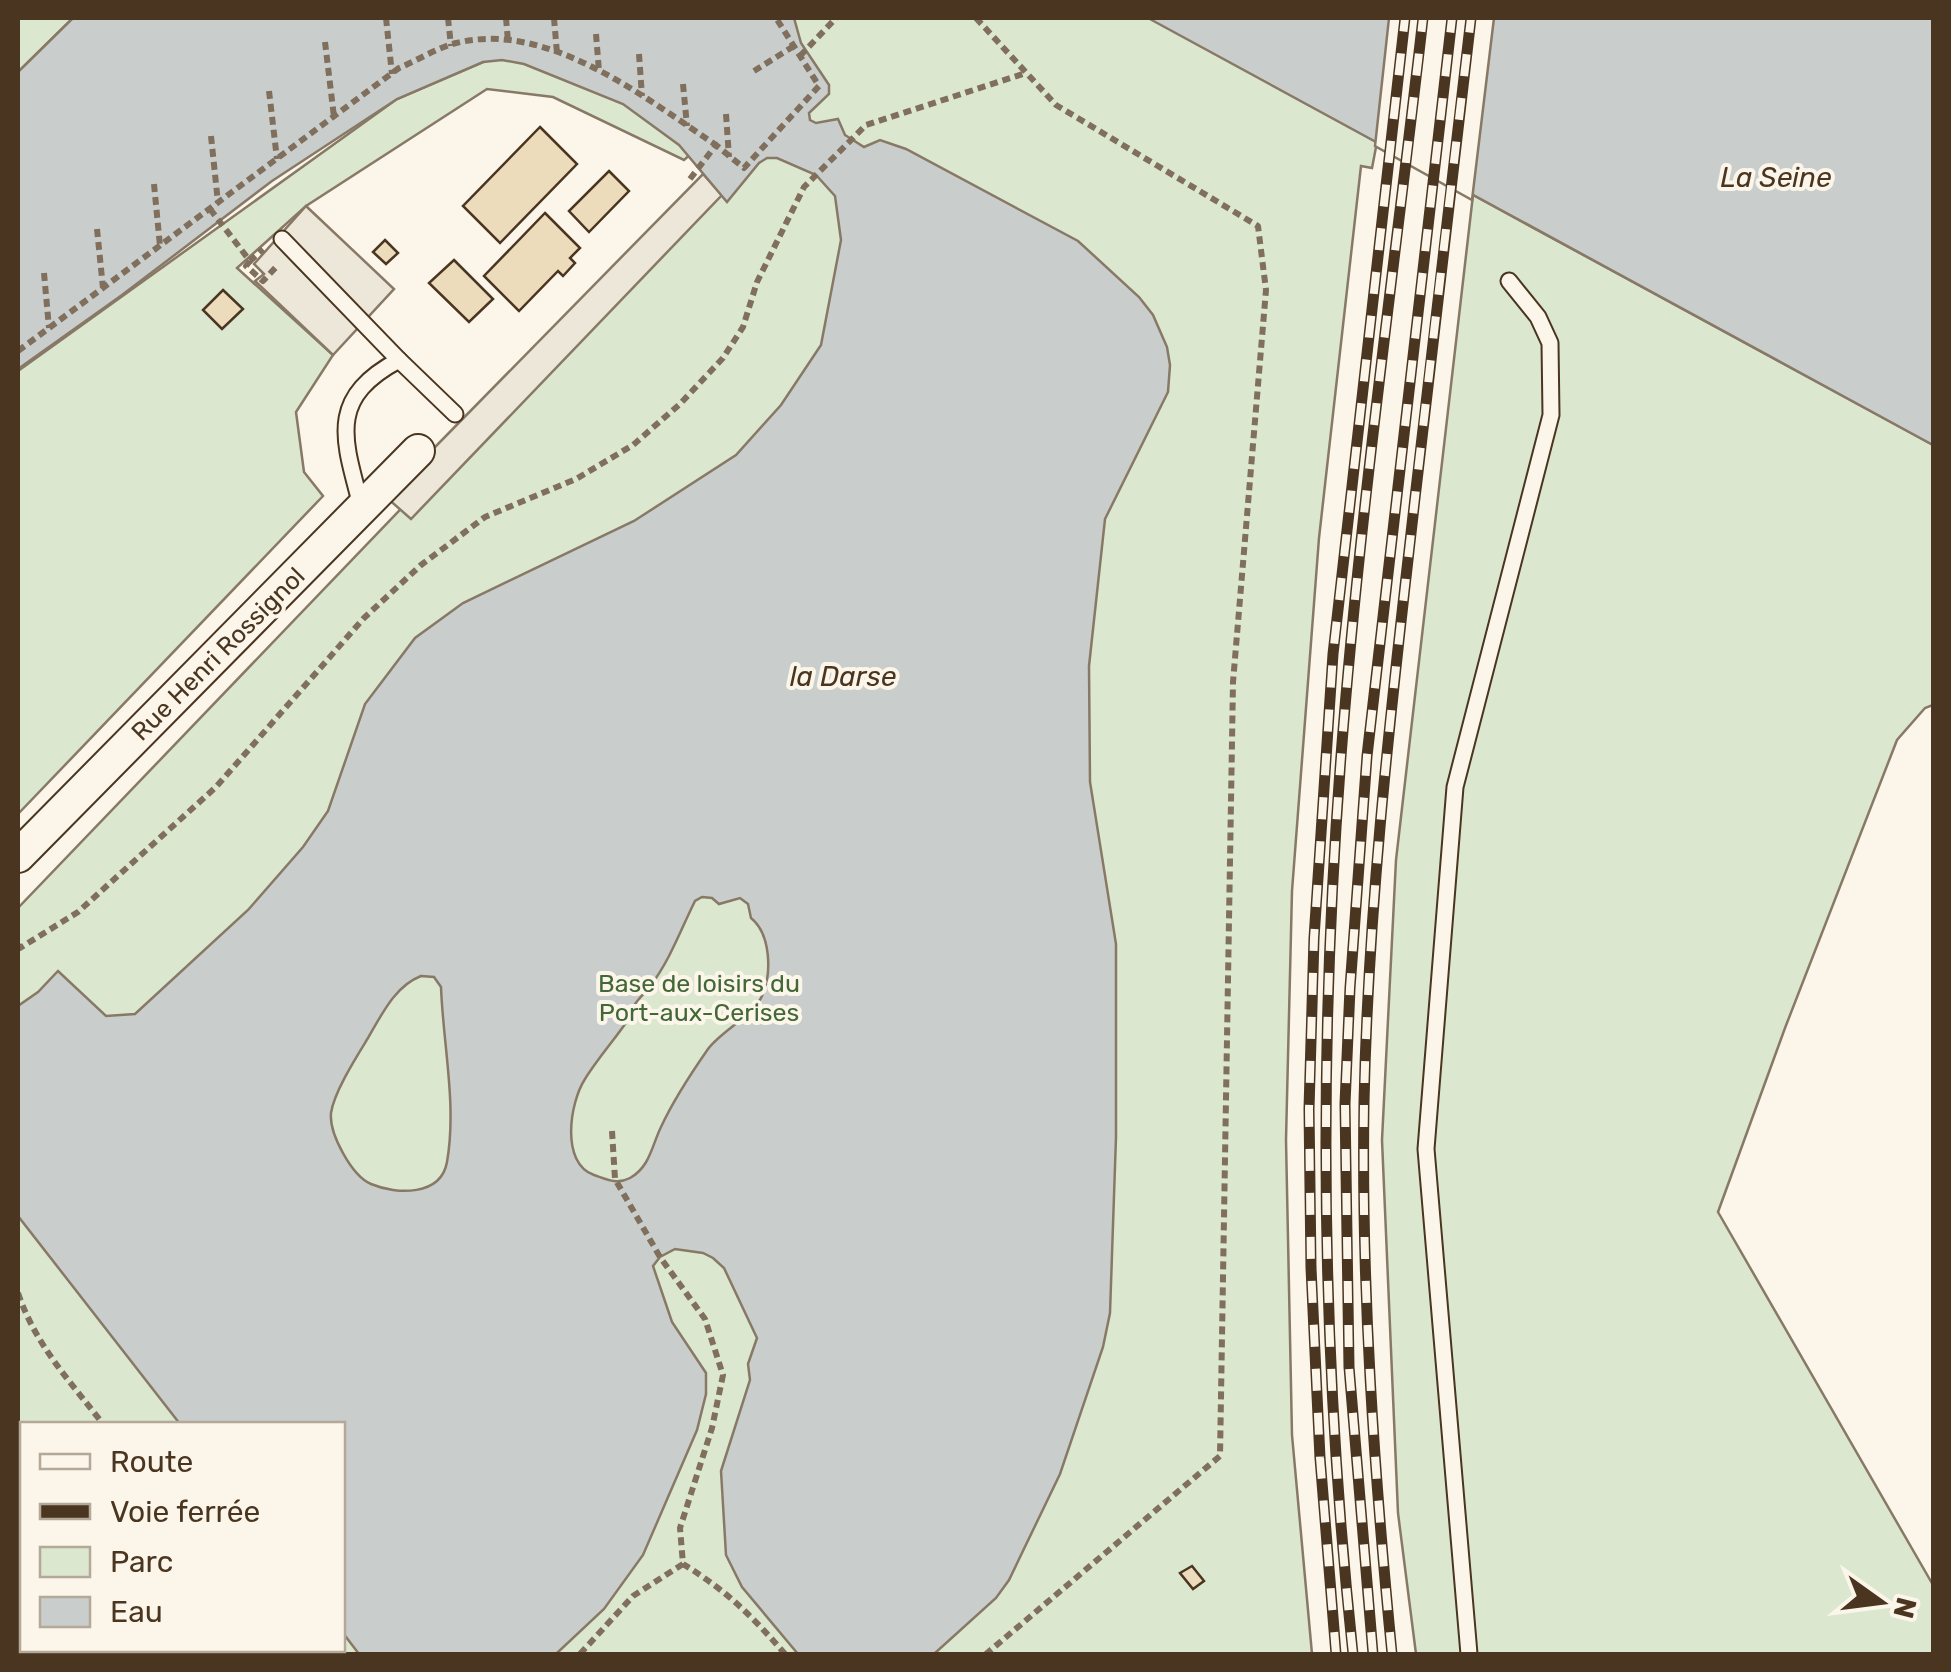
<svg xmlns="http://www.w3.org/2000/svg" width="1951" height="1672" font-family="Rubik,sans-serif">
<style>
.green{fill:#dce7d0;stroke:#887966;stroke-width:2.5}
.parking{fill:#ede7d9;stroke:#887966;stroke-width:2.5}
.water{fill:#c9cecd;stroke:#887966;stroke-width:2.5;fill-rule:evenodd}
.pier{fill:#fbf6e9;stroke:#887966;stroke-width:2.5}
.building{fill:#ecdcbc;stroke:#4a3520;stroke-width:2.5}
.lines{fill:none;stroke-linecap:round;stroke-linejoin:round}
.service-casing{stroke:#4a3520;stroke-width:19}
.minor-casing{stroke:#4a3520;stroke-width:36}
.path{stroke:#7f6f5c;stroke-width:6;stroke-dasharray:8 5;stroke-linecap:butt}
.service{stroke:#fbf6e9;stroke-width:15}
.minor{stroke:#fbf6e9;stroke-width:32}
.rail-casing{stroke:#4a3520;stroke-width:11}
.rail{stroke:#fbf6e9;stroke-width:8;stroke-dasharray:22;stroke-linecap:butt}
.labels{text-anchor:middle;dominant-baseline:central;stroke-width:8;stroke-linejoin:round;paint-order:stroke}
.street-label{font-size:25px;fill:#4a3520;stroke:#fbf6e9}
.park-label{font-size:25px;fill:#436837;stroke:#fbf6e9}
.water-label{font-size:28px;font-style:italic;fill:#4a3520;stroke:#fbf6e9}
</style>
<rect width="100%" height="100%" fill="#fbf6e9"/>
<g class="green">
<polygon points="18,18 73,18 18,72"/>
<polygon points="790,18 1156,18 1377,142 1372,168 1361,166 1319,538 1292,891 1286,1140 1292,1435 1312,1654 27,1654 24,1650 342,1650 342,1424 22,1424 22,1648 18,1641 18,908 820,72 800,43"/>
<polygon points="504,53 596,81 700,146 684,160 553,97 487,89 306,206 237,268 333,355 296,412 304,472 323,496 18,814 18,371 397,99"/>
<polygon points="1473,195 1933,445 1933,705 1925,708 1897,740 1785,1028 1718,1212 1933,1585 1934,1654 1416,1654 1398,1513 1382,1140 1396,860"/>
</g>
<g class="parking">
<polygon points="703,174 722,195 411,519 386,497"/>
<polygon points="306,206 394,289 333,355 255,281 264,274 254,264"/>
</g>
<g class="water">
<path d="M73,18H794L801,43L829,85V94L809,113L810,120L816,123L838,119L845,135L864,147L880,140L906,149L1078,241L1139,297L1153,315L1167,347L1170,365L1168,392L1105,519L1089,666L1090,782L1116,944V1137L1110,1313L1103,1347L1060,1474L1009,1580L996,1598L934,1654H798L742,1587L726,1555L721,1471L750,1380L748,1364L757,1338L724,1268L713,1258L703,1253L675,1249L660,1257L653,1266L672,1322L706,1373V1394L697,1430L643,1555L604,1609L556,1654H359L343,1633L342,1424H180L18,1216V1006L38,992L58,971L106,1016L135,1014L248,910L303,847L328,811L365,704L415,638L463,603L634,521L736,455L781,405L821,345L841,240L835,196L816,175L777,158H767L759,163L727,202L679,145L623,104L524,64L502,60L483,62L397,99L272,181L122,295L18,369V72ZM702,897L712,898L719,904L740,898L748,904L751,918C771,934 772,974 762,996C753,1016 721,1031 708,1049C692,1072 673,1101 661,1127C652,1145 650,1167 630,1178C617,1185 606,1179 594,1175C560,1163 570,1102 585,1079C598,1058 616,1038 630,1017C632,1003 643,996 651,985C670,960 681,929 695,901ZM421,976L434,977L441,987C443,1044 457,1105 447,1162C441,1196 397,1195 371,1184C352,1176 329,1134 331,1113C334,1092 357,1056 368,1038C382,1014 395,986 421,976Z"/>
<polygon points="1148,18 1933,18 1933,445"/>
</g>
<polygon class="pier" points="1389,18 1494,18 1472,200 1375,146"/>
<g class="building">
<polygon points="540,127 577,164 500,243 463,206"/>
<polygon points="609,171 629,191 589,232 569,211"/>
<polygon points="545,213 580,248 570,258 575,263 563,276 558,271 519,311 484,276"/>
<polygon points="385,240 398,253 386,264 373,252"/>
<polygon points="454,260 493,299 469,322 429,283"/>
<polygon points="223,290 243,309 222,329 203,310"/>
<polygon points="1192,1566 1204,1581 1193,1589 1180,1573"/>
</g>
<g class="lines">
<defs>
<g id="service">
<polyline points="282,239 399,360"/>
<path d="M362,509C344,440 326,399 399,360L455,414"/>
<polyline points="1469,1654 1426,1149 1455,787 1551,415 1550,343 1538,317 1509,281"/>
</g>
<polyline id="minor" points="18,856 418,451"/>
</defs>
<use href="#service" class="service-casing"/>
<use href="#minor" class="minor-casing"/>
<g class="path">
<polyline points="386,18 392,74"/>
<polyline points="448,18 451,46"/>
<polyline points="506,18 508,41"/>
<polyline points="554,18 557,53"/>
<polyline points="976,18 1056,105 1258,226 1266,290 1233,682 1220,1456 986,1654"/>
<polyline points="596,34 599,71"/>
<polyline points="325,42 334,117"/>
<polyline points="639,54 642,96"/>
<polyline points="800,56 836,18"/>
<polyline points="754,71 794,46"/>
<polyline points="683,84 687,126"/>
<polyline points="269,91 277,159"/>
<polyline points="726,114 729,157"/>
<polyline points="211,136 218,203"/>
<polyline points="690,179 716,145 744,168 819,86 776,18"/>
<polyline points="154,184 160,246"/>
<polyline points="210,209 250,261 263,249"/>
<polyline points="97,229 103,288"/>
<polyline points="250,261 246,266 263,281 278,265"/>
<polyline points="44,273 49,328"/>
<path d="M18,351L399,68C418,60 437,48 456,43C548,20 645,98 716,145"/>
<polyline points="18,945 20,948 78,912 216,787 364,618 421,565 485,517 576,479 633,445 680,404 723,358 743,327 757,282 804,187 866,125 1026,73"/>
<path d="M612,1131L615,1179L660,1257L705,1319L723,1375L712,1428L680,1528L683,1564C727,1591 752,1616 785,1654"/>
<path d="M18,1293C36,1346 70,1381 103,1424"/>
<polyline points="244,1650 247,1654"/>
<polyline points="580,1654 633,1596 683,1564"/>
</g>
<use href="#service" class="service"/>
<use href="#minor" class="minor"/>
<defs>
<g id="rail">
<polyline points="1336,1654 1320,1458 1311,1268 1309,1109 1314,938 1333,654 1405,18"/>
<path d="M1353,1654C1321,1356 1318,1055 1341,756C1360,509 1395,263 1423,18"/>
<polyline points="1373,1654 1349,1367 1345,1104 1350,988 1367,756 1452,18"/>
<path d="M1392,1654C1374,1471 1361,1286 1364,1102C1368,917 1388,734 1409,551C1429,373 1450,195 1471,18"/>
</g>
</defs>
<use href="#rail" class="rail-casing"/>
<use href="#rail" class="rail"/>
</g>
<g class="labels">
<g class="street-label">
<text transform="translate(218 654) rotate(-45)">Rue Henri Rossignol</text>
</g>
<g class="park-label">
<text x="699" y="983">Base de loisirs du<tspan x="699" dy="29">Port-aux-Cerises</tspan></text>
</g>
<g class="water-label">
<text x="1776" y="177">La Seine</text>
<text x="843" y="676">la Darse</text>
</g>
</g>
<rect width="1951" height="1672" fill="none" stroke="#4a3520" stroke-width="40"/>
<rect x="20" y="1422" width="325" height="230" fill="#fbf6e9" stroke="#b4a999" stroke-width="2.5"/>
<rect x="40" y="1454" width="50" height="15" fill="#fbf6e9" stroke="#b4a999" stroke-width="2.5"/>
<text x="110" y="1472" font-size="30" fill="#4a3520">Route</text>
<rect x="40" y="1504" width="50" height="15" fill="#4a3520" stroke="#b4a999" stroke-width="2.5"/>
<text x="110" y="1522" font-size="30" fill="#4a3520">Voie ferrée</text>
<rect x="40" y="1547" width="50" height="30" fill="#dce7d0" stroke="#b4a999" stroke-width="2.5"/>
<text x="110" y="1572" font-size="30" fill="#4a3520">Parc</text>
<rect x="40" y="1597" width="50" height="30" fill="#c9cecd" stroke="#b4a999" stroke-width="2.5"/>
<text x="110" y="1622" font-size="30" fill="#4a3520">Eau</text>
<g transform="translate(1881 1602) rotate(104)" stroke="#fbf6e9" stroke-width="8" paint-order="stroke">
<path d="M0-8L18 38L0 25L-18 38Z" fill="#4a3520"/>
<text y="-15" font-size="28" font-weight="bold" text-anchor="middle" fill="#4a3520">N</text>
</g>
</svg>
